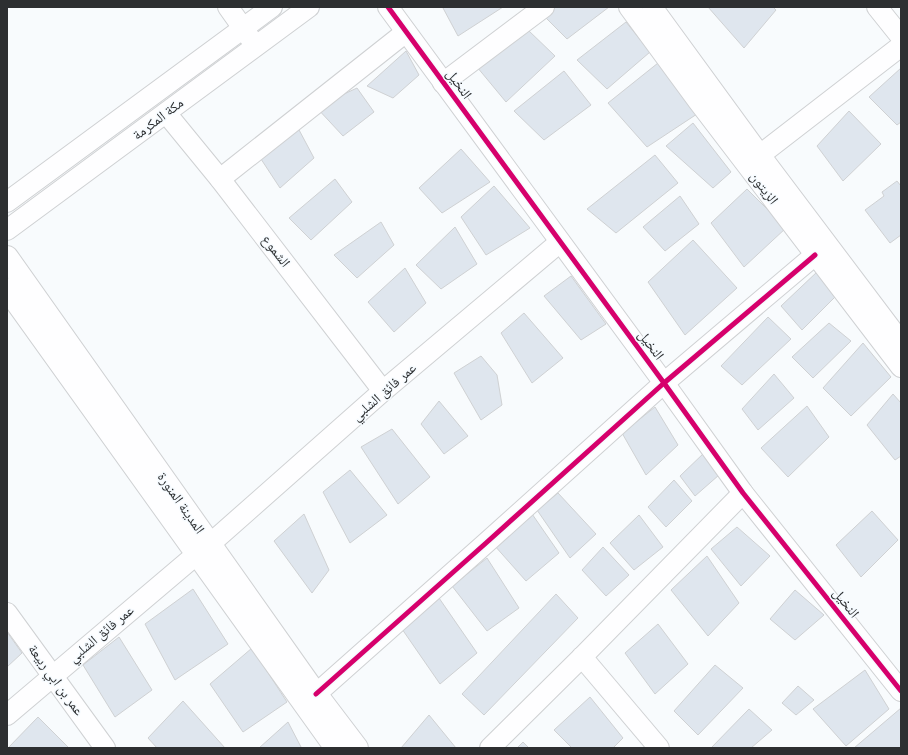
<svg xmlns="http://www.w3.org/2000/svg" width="908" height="755" font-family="'Fira Sans Condensed','Noto Naskh Arabic',sans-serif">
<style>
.building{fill:#dfe6ee;stroke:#cfd1d3}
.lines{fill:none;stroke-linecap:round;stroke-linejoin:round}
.street-casing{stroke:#cfd1d3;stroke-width:22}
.secondary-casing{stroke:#cfd1d3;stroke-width:24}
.street{stroke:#fefeff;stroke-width:20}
.secondary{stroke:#fefeff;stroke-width:22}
.cycleway-casing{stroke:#f6fbff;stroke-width:8}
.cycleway{stroke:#d6006c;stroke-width:5}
.labels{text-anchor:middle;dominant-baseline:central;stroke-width:3;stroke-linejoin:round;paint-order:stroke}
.street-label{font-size:14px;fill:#2d2f31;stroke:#f6fbff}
</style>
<rect width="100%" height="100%" fill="#f8fbfd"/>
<g class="building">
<polygon points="445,7 503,7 458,36 443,8"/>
<polygon points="556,7 609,7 567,39 544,16"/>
<polygon points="708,7 773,7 776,10 744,48"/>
<polygon points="626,22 650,52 607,89 577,60"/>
<polygon points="528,30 555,56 506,102 477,67"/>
<polygon points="406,51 419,75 393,98 367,86"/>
<polygon points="658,63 697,114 647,147 608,103"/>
<polygon points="901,68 901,122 897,125 869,97"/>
<polygon points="564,71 591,105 544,140 514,111"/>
<polygon points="357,88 374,112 343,136 316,107"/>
<polygon points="849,111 881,144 843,181 817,146"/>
<polygon points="693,123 731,172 713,188 666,146"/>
<polygon points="298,128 314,158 280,188 259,156"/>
<polygon points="461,149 490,182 442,213 419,188"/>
<polygon points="655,155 678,183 616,233 587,209"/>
<polygon points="335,179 352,202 311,240 289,218"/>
<polygon points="897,181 901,186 901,235 890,243 865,210 884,196 882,192"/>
<polygon points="494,186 530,228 486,255 461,217"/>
<polygon points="747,189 786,228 744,267 711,223"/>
<polygon points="680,196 699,224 665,251 643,227"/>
<polygon points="381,222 394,245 357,278 334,255"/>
<polygon points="455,227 477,264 441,289 416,265"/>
<polygon points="693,240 737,288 685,335 648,282"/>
<polygon points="405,268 426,303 394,332 368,302"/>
<polygon points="818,271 837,295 802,330 781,306"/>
<polygon points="571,276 606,324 581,340 544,296"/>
<polygon points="524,313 563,358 532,383 501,333"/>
<polygon points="768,317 791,339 742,385 721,366"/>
<polygon points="829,323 851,341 813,378 792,357"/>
<polygon points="863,343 891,377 851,416 823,388"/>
<polygon points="481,356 497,375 502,405 481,420 454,373"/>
<polygon points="774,374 794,398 758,430 742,409"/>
<polygon points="893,394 901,403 901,456 895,460 867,425"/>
<polygon points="439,401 468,436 444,454 421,424"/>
<polygon points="807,406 829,437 788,477 761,448"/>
<polygon points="655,407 678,445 646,475 622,433"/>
<polygon points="392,429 430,477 398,504 361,447"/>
<polygon points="705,452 719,475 695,496 680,476"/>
<polygon points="350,470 387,515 350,543 323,492"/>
<polygon points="674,480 692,501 666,527 648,507"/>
<polygon points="558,493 596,534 570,558 537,510"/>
<polygon points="530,511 559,553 526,581 494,545"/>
<polygon points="872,511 898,540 861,577 836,545"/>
<polygon points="304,514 329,570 312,593 274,541"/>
<polygon points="639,515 663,547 634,570 610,543"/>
<polygon points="737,527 770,556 741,586 711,549"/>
<polygon points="603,547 629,575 606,596 582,570"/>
<polygon points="707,556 739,603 708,636 671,590"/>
<polygon points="487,558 519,608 487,631 452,586"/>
<polygon points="193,589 228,644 175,680 145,624"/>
<polygon points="795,590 824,615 795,640 770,619"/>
<polygon points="556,594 578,618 484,715 462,694"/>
<polygon points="439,598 477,653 440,684 402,629"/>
<polygon points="658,624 688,664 655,694 625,653"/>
<polygon points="7,632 22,653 7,667"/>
<polygon points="119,637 152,690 115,717 83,665"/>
<polygon points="252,648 287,702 243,732 210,684"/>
<polygon points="715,665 743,688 698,735 674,711"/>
<polygon points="865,670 889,709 846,746 813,709"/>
<polygon points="798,686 814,700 796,715 782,703"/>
<polygon points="590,697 623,738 613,748 572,748 554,730"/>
<polygon points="183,701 225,748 157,748 148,738"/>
<polygon points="901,708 901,748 854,748"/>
<polygon points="749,709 772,730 751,748 711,748"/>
<polygon points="429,715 456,748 401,748"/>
<polygon points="38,717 69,748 8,748"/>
<polygon points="288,722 301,747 299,748 259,748"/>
<polygon points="523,742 529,748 517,748"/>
</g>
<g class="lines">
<defs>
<g id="street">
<polyline points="228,7 250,38"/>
<polyline points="388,7 664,383 743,493 901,691"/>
<polyline points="629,7 698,101 901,367"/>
<polyline points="652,7 760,155 901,342"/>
<polyline points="877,7 901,37"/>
<polyline points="443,83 544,7"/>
<polyline points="166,113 220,179 383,391"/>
<polyline points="760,155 901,46"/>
<polyline points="220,179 406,32"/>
<polyline points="7,202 272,7"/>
<polyline points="7,230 309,7"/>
<polyline points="210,544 383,391 560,242"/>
<polyline points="7,613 105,748"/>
<polyline points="582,657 659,748"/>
<polyline points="316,694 486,543 664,383 815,255"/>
<polyline points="7,715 197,554"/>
<polyline points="490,748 582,657 743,493"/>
</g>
<g id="secondary">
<polyline points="7,257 316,694 357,748"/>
<polyline points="7,289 336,748"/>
</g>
</defs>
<use href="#street" class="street-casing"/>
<use href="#secondary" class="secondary-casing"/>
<use href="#street" class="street"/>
<use href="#secondary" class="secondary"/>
<defs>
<g id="cycleway">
<polyline points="388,7 664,383 743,493 901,691"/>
<polyline points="316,694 486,543 664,383 815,255"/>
</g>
</defs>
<use href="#cycleway" class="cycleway-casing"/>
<use href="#cycleway" class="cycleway"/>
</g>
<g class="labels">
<g class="street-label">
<text transform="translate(459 84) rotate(54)">النخيل</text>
<text transform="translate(158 119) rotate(-37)">مكة المكرمة</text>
<text transform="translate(764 188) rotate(53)">الزيتون</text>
<text transform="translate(276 251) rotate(52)">الشموع</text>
<text transform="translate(651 345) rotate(53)">النخيل</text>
<text transform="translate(384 392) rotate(-41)">عمر فائق الشلبي</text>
<text transform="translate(181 503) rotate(55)">المدينة المنورة</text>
<text transform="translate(846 603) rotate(52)">النخيل</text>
<text transform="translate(101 634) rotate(-40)">عمر فائق الشلبي</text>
<text transform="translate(56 680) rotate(54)">عمر بن ابي ربيعة</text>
</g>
</g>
<rect width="908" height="755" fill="none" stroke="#2d2f31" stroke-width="16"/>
</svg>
